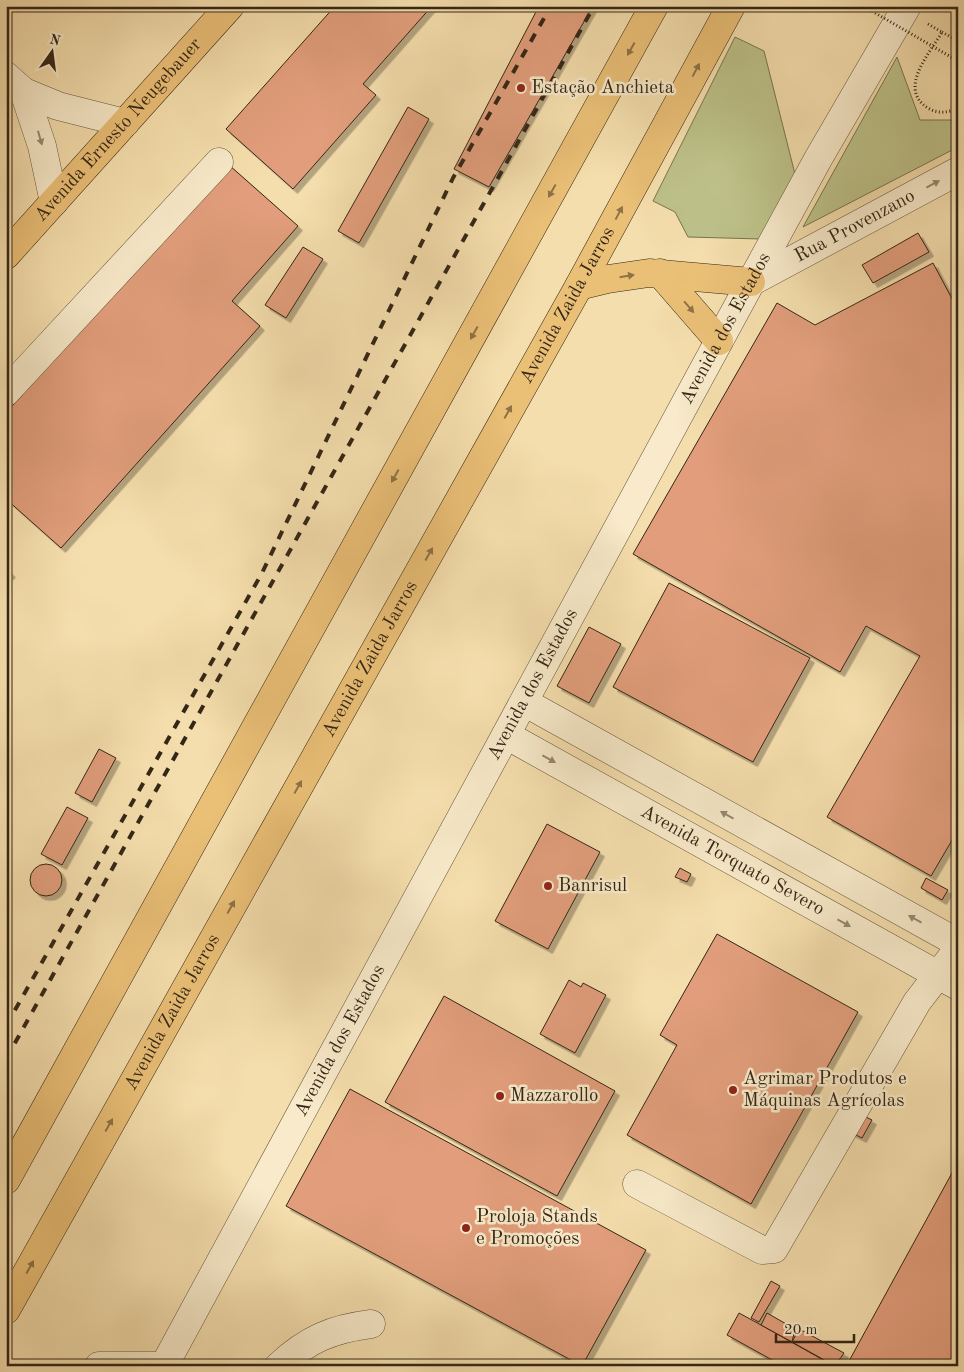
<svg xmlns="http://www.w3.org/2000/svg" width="964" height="1372" font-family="'Old Standard TT',serif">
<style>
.green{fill:#bdc189;stroke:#787450}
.building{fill:#e29e7b;stroke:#342616;filter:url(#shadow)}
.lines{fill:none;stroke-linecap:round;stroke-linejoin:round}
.minor-casing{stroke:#64543c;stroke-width:29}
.major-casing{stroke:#342616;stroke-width:29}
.highway-casing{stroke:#342616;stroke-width:29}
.path{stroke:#342616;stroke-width:3;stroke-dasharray:1 2.5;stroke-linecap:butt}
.minor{stroke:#f8eaca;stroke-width:28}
.major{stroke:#eabf76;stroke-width:28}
.highway{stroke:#eabf76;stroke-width:28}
.rail{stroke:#342616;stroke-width:4;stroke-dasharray:9 9;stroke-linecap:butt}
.path-bridge{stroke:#342616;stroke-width:3;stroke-dasharray:1 2.5;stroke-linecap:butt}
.oneway{fill:#8f7246}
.oneway2{fill:#968870}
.poi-dot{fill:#8f2418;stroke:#f8eaca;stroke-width:2}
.labels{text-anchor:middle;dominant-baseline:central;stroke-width:5;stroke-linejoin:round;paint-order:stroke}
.poi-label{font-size:19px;fill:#342616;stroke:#f8eaca;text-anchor:start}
.street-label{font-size:19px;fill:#342616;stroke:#f8eaca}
</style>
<defs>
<filter id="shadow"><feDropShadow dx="4.5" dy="4.5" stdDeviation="0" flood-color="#0004"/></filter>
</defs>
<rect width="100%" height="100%" fill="#f5dead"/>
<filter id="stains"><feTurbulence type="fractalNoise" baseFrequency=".004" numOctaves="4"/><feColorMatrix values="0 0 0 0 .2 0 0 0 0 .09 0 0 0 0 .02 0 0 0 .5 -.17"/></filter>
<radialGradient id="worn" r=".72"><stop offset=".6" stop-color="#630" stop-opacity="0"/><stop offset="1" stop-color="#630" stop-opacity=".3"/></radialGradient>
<g class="green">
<polygon points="735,37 764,51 796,178 761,239 688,237 675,212 653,201"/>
<polygon points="897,57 920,120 958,120 958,147 803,227"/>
</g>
<g class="building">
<polygon points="335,6 432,6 363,84 376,95 293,189 226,129"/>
<polygon points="539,6 593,6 489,187 454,169"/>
<polygon points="408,107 429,119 359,243 338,231"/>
<polygon points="229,165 298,226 232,301 260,326 61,548 6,499 6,413"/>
<polygon points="918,233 929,252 873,283 862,265"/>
<polygon points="303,247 323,259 286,318 265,305"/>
<polygon points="933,263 958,310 958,830 931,876 827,817 920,656 866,626 840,672 633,554 777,303 815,325"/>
<polygon points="6,568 11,573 6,578"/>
<polygon points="669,583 810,658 753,762 613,687"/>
<polygon points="589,627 621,644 589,703 557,686"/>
<polygon points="99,749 116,758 92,802 75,793"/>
<polygon points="67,807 88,818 62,865 41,854"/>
<polygon points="547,824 600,852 548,949 495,921"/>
<circle cx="46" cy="880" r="16"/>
<polygon points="680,868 691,874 687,882 675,877"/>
<polygon points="926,878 948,890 942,900 921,888"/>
<polygon points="717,934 858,1012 751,1204 627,1135 677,1045 660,1035"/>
<polygon points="569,980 581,987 583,983 606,995 575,1053 540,1034"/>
<polygon points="444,996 615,1091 557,1196 385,1102"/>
<polygon points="350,1089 646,1250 582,1366 286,1206"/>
<polygon points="860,1114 872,1120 862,1138 850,1132"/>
<polygon points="958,1162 958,1366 857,1366 849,1361"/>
<polygon points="771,1281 780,1286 759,1322 751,1318"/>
<polygon points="739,1313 761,1325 834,1366 783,1366 727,1335"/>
<polygon points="767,1313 795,1329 792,1342 761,1325"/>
<polygon points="799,1329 844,1353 835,1366 792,1342"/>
</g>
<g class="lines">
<defs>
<g id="minor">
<polyline points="6,76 24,92 58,106 125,123"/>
<polyline points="24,92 42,146 54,202"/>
<path id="s1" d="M751,282L958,171"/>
<polyline points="6,392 219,162"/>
<polyline points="524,702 958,943"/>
<path id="s2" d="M506,735L958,986"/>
<polyline points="637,1184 762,1250 774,1249 917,1002 958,949"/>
<polyline points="99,1366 156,1366"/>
<path id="s3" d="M164,1366L751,282L818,159L907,6"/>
<path d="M279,1366C308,1339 332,1329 371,1324"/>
</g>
<g id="major">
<path id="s4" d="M6,255L230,6"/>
</g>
<g id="highway">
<polyline points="660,273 719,341"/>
<polyline points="579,286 608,279 649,273 751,282"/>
<polyline points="6,1180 654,6"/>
<path id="s5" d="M6,1310L579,286L731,6"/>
</g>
</defs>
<use href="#minor" class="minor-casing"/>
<use href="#major" class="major-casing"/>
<use href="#highway" class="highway-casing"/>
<g class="path">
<path d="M928,24L942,32C930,53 897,89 928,108C937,114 948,113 958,108"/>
<polyline points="942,32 958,41"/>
</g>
<use href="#minor" class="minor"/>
<use href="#major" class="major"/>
<use href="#highway" class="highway"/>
<g class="rail">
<polyline points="6,1026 262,573 453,178 551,6"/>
<polyline points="6,1059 594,6"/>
</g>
<polyline class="path-bridge" points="863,6 958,61"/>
</g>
<defs><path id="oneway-solid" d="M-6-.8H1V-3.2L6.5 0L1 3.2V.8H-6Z" transform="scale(1.25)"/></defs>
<g class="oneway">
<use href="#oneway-solid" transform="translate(631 49) rotate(119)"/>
<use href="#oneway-solid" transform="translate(696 70) rotate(-62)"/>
<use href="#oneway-solid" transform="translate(552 191) rotate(119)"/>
<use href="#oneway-solid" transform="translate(619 213) rotate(-62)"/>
<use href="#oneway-solid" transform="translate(627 276) rotate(-9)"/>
<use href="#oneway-solid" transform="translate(689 307) rotate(49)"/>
<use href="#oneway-solid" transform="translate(474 333) rotate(119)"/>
<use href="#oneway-solid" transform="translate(508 412) rotate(-61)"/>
<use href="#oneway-solid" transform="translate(395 476) rotate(119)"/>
<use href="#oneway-solid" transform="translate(429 554) rotate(-61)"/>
<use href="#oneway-solid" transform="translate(298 787) rotate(-61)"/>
<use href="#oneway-solid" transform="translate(231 907) rotate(-61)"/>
<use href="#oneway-solid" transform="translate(109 1125) rotate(-61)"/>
<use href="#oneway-solid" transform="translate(30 1267) rotate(-61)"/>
</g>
<g class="oneway2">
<use href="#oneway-solid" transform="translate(40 138) rotate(74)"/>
<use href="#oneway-solid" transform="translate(933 184) rotate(-28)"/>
<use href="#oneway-solid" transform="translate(549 759) rotate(29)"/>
<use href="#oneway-solid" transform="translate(727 815) rotate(-151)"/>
<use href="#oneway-solid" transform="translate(915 919) rotate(-151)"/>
<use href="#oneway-solid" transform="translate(844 923) rotate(29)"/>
</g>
<g class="poi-dot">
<circle cx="521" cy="88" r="5"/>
<circle cx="548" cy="886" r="5"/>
<circle cx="733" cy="1090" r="5"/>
<circle cx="500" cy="1096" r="5"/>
<circle cx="466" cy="1228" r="5"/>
</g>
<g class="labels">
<g class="poi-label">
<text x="531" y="88">Estação Anchieta</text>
<text x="558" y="886">Banrisul</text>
<text x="743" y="1079">Agrimar Produtos e<tspan x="743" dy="22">Máquinas Agrícolas</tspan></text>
<text x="510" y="1096">Mazzarollo</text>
<text x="476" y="1217">Proloja Stands<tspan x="476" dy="22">e Promoções</tspan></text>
</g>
<g class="street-label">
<text stroke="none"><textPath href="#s4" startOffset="168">Avenida Ernesto Neugebauer</textPath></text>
<text stroke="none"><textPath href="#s1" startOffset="118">Rua Provenzano</textPath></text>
<text stroke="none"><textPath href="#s5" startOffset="1151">Avenida Zaida Jarros</textPath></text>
<text stroke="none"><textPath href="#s3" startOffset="1180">Avenida dos Estados</textPath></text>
<text stroke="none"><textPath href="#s5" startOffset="746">Avenida Zaida Jarros</textPath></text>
<text stroke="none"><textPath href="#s3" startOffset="775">Avenida dos Estados</textPath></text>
<text stroke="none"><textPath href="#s2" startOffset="259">Avenida Torquato Severo</textPath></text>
<text stroke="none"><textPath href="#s5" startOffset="341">Avenida Zaida Jarros</textPath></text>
<text stroke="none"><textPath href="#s3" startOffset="370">Avenida dos Estados</textPath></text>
</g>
</g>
<rect width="964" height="1372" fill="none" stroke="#f5dead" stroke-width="25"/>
<rect x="8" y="8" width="949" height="1357" fill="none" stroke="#342616" stroke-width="2.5"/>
<rect x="12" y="12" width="939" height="1347" fill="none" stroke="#342616"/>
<g transform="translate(52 52) rotate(14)" stroke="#f8eaca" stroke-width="4" paint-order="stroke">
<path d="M0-4L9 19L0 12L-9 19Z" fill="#342616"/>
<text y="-8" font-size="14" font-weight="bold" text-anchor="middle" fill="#342616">N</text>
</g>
<path d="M776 1334v8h78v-8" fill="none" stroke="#342616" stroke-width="2.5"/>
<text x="784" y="1334" font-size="15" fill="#342616" stroke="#f8eaca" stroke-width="4" paint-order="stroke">20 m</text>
<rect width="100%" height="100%" filter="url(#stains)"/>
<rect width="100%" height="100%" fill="url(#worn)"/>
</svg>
